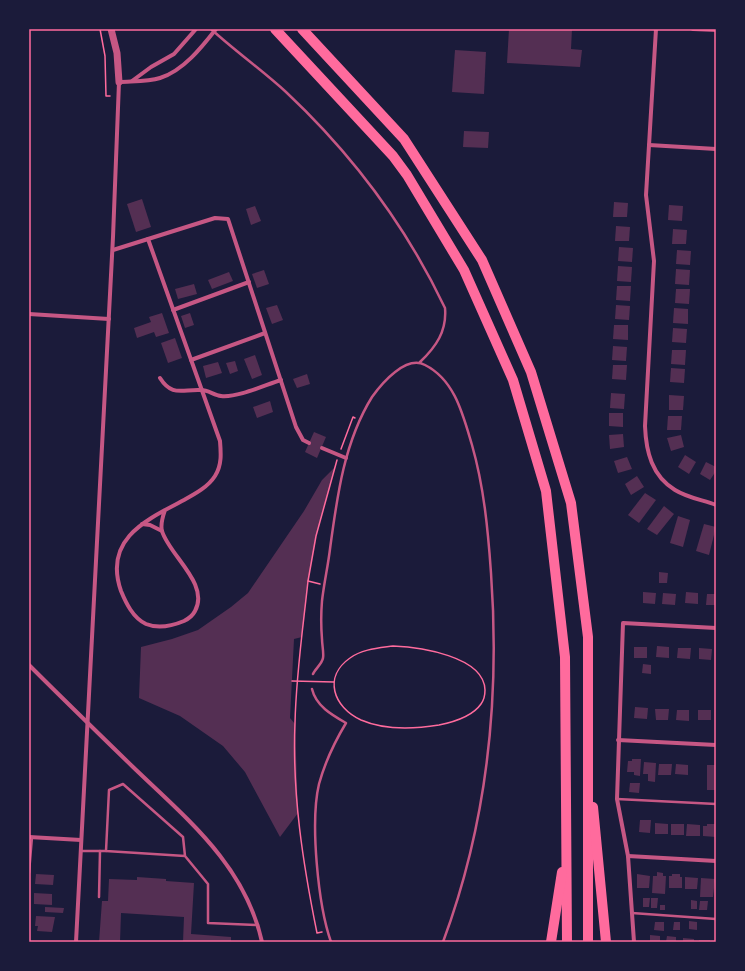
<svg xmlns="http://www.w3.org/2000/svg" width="745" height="971" font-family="Barlow,sans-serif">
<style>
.building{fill:#542f53}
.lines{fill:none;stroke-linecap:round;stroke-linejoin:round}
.path{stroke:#ff6b9d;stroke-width:1.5}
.service{stroke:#c65784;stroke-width:2.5}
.minor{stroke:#c65784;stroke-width:4}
.tertiary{stroke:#c65784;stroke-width:7}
.motorway{stroke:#ff6b9d;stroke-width:10}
.neatline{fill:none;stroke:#ff6b9d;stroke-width:1.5}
</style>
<rect width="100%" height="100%" fill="#1b1b3a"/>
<g class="building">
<polygon points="509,29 572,29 571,49 582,50 580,67 507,63"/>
<polygon points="455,50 486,52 484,94 452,92"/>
<polygon points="464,131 489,132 488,148 463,147"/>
<polygon points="142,199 151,227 136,232 127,204"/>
<polygon points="614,202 628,203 627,217 613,217"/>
<polygon points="669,205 683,206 682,221 668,220"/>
<polygon points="255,206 261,221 251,225 246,209"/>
<polygon points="616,226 630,227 629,241 615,241"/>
<polygon points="673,229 687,230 686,244 672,244"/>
<polygon points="619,247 633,248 632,262 618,261"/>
<polygon points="677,250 691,251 690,265 676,264"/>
<polygon points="618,266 632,267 631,282 617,281"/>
<polygon points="676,269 690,270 689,285 675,284"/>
<polygon points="264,270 269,284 257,288 252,274"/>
<polygon points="229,272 233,281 212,289 208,280"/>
<polygon points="194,284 197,294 178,299 175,289"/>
<polygon points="617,286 631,286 630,301 616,300"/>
<polygon points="676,289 690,289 689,304 675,303"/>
<polygon points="277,305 283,320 272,324 266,308"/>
<polygon points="616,305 630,306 629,320 615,319"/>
<polygon points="674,308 688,309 688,324 673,323"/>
<polygon points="162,313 169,333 156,337 154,332 137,338 134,328 151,322 149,317"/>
<polygon points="190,313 194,325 185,328 181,316"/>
<polygon points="614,325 628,325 628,340 613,339"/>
<polygon points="673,328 687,329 686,343 672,342"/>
<polygon points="175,338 182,358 168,363 161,343"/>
<polygon points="613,346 627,347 626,361 612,360"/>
<polygon points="672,350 686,350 685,365 671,364"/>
<polygon points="255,355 262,375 252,379 244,359"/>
<polygon points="235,361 238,371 230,374 226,363"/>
<polygon points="218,362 222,373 206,378 203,366"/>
<polygon points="613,365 627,365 626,380 612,379"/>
<polygon points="671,368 685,369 684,383 670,382"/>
<polygon points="307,374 310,384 297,388 293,379"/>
<polygon points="611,393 625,394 624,409 610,408"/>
<polygon points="669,395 684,396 683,410 669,410"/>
<polygon points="270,401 273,412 257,418 253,407"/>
<polygon points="609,413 623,413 623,427 609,426"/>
<polygon points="668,416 682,416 681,430 667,430"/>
<polygon points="314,432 326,437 317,458 305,452"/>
<polygon points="623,434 624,447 610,449 609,435"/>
<polygon points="681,435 684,447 671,451 667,438"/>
<polygon points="685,455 696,462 689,474 678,467"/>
<polygon points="627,457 632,469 618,473 614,461"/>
<polygon points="706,462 716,467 716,471 710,480 700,474"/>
<polygon points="335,467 316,536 308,581 302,637 294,639 290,718 295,724 298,813 280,837 245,772 223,746 180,716 139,698 141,647 172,639 198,630 231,607 248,593 304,511 322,480"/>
<polygon points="637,476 644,487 631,495 625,484"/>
<polygon points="645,493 656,500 639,523 628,515"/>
<polygon points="664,506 674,514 657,535 647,529"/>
<polygon points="678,516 690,520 683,547 670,543"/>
<polygon points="704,524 716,527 709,555 696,551"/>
<polygon points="659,572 668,573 667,583 659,583"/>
<polygon points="643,592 656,593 655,604 643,603"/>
<polygon points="686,592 698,593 698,604 685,603"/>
<polygon points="663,593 676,594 675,605 662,604"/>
<polygon points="707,594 716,594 716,605 706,605"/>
<polygon points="657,646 669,647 669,658 656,657"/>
<rect x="634" y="647" width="13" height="11"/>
<polygon points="678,648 691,648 690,659 677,658"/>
<polygon points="699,648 712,649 711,660 699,659"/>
<polygon points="643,664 651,665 651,674 642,673"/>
<polygon points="635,707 648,708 647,719 634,718"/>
<polygon points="655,709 669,709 668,720 656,720"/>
<polygon points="677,710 689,710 689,721 676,720"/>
<rect x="698" y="710" width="13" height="10"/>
<polygon points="632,759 641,759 640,776 634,775 634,772 627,772 628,761 632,761"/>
<polygon points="644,762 656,763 655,782 648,781 648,774 643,774"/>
<polygon points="659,764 672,764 671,775 658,775"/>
<polygon points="676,764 688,765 688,775 675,774"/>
<rect x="707" y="765" width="9" height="25"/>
<polygon points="630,783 640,783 639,793 629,792"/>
<polygon points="640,820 651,820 650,833 639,832"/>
<polygon points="655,823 668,824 668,834 655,834"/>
<rect x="671" y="824" width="13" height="11"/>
<polygon points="687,824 700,825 700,836 686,836"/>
<polygon points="707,824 716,824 716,837 703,836 703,826 707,826"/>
<polygon points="657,872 663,873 663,876 666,876 665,894 652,893 653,876 657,876"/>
<polygon points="36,874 54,875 53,885 35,884"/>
<polygon points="637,874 650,876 649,888 637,888"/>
<polygon points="672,874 680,874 680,877 682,877 682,888 669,888 669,876 672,876"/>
<polygon points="137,877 166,879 166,881 194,883 191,934 231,937 231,942 183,942 184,917 121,913 120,942 99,942 102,901 108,901 109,879 137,880"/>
<polygon points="685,877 698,878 697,889 685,889"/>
<polygon points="701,878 715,879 713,897 700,897"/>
<polygon points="34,893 52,894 52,905 34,904"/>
<polygon points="643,898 650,898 649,907 643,907"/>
<polygon points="651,898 658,898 657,908 651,908"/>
<polygon points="691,900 697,901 697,909 691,909"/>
<polygon points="700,901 708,901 707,910 699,910"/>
<rect x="660" y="905" width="5" height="5"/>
<polygon points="45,907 64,908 63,913 45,912"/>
<polygon points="36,916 55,917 52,932 37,931 38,926 35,926"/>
<polygon points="689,921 697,922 697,930 689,929"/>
<polygon points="655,922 664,922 664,931 654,930"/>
<polygon points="674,922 680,922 680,930 673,930"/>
<polygon points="650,935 660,936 660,942 650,942"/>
<polygon points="667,936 676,937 676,942 666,942"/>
<polygon points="683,938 694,939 694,942 683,942"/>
<rect x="699" y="940" width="11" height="2"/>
</g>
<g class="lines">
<g class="path">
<polyline points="100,29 105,56 106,96 110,96"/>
<polyline points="341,449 353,417 355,418"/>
<path d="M308,581C303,628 296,675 295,723C292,794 303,864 317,933L322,932"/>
<polyline points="320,584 308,581 316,536 337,460"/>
<path d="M393,646C419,647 484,656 485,690C485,694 484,700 481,704C472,717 454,722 439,725C414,729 384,730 361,720C333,707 323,677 350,658C362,649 379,648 393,646Z"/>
<polyline points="292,681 334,682"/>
</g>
<g class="service">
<path d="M211,29C235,51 262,70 286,92C352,154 406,226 445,308C447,331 436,347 420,362"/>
<path d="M313,674C315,669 322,664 323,658C324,653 322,645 322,639C321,627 321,613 322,601C324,583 328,566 330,549C337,497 344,442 372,397C382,383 406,355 425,365C455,380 463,415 472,445C484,487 488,530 491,573C500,698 487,824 443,942"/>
<path d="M312,689C316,706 332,715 346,723C334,743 325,762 319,784C310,822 318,905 331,942"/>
<polyline points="617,799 716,804"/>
<polyline points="81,851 106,851"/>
<polyline points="185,856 183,837 123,784 109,790 106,851 185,856 208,884 208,923 258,925"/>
<polyline points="29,873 32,837"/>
<polyline points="99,897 100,851"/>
<polyline points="632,913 716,919"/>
</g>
<g class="minor">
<path d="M656,29L646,195L654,261L645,426C646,452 652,476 675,490C688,498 703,500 716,505"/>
<polyline points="693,29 716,30"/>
<polyline points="132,81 151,67 174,54 196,29"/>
<polyline points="649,145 716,149"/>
<path d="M148,239L220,441C221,453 222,465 215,476C208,487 195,494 184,500C146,520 103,539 121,591C126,603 133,618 146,624C158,629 172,626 184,621C188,619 193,615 195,611C210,584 169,555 162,531C160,524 163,516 165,510"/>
<polyline points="113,250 215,218 228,219 296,427 303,440 309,443"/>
<polyline points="173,310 249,282"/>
<polyline points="29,314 109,319"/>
<polyline points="191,360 265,333"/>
<path d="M160,378C172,397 182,389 201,390C208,390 214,395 221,396C237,398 265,385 281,380"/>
<polyline points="322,448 346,458"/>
<polyline points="142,524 150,525 162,531"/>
<path d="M29,665C63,699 98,733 133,767C187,819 245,865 262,942"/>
<polyline points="618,740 716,745"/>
<polyline points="29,837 81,840"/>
<polyline points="628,856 716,861"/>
<path d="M76,942L113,237L119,82C132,81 148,82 160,78C183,71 202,47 216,29"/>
<polyline points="634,942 628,856 617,799 623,623 716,628"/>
</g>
<polyline class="tertiary" points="111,29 117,53 119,82"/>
<g class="motorway">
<polyline points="275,29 393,156 407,175 464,270 513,380 546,491 565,657 567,942"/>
<polyline points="302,29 404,139 482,260 531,372 571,503 588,637 588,942"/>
<polyline points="593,807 606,942"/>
<polyline points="551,942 562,872"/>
</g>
</g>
<rect width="745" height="971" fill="none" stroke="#1b1b3a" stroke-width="60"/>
<rect x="30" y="30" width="685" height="911" class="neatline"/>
</svg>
